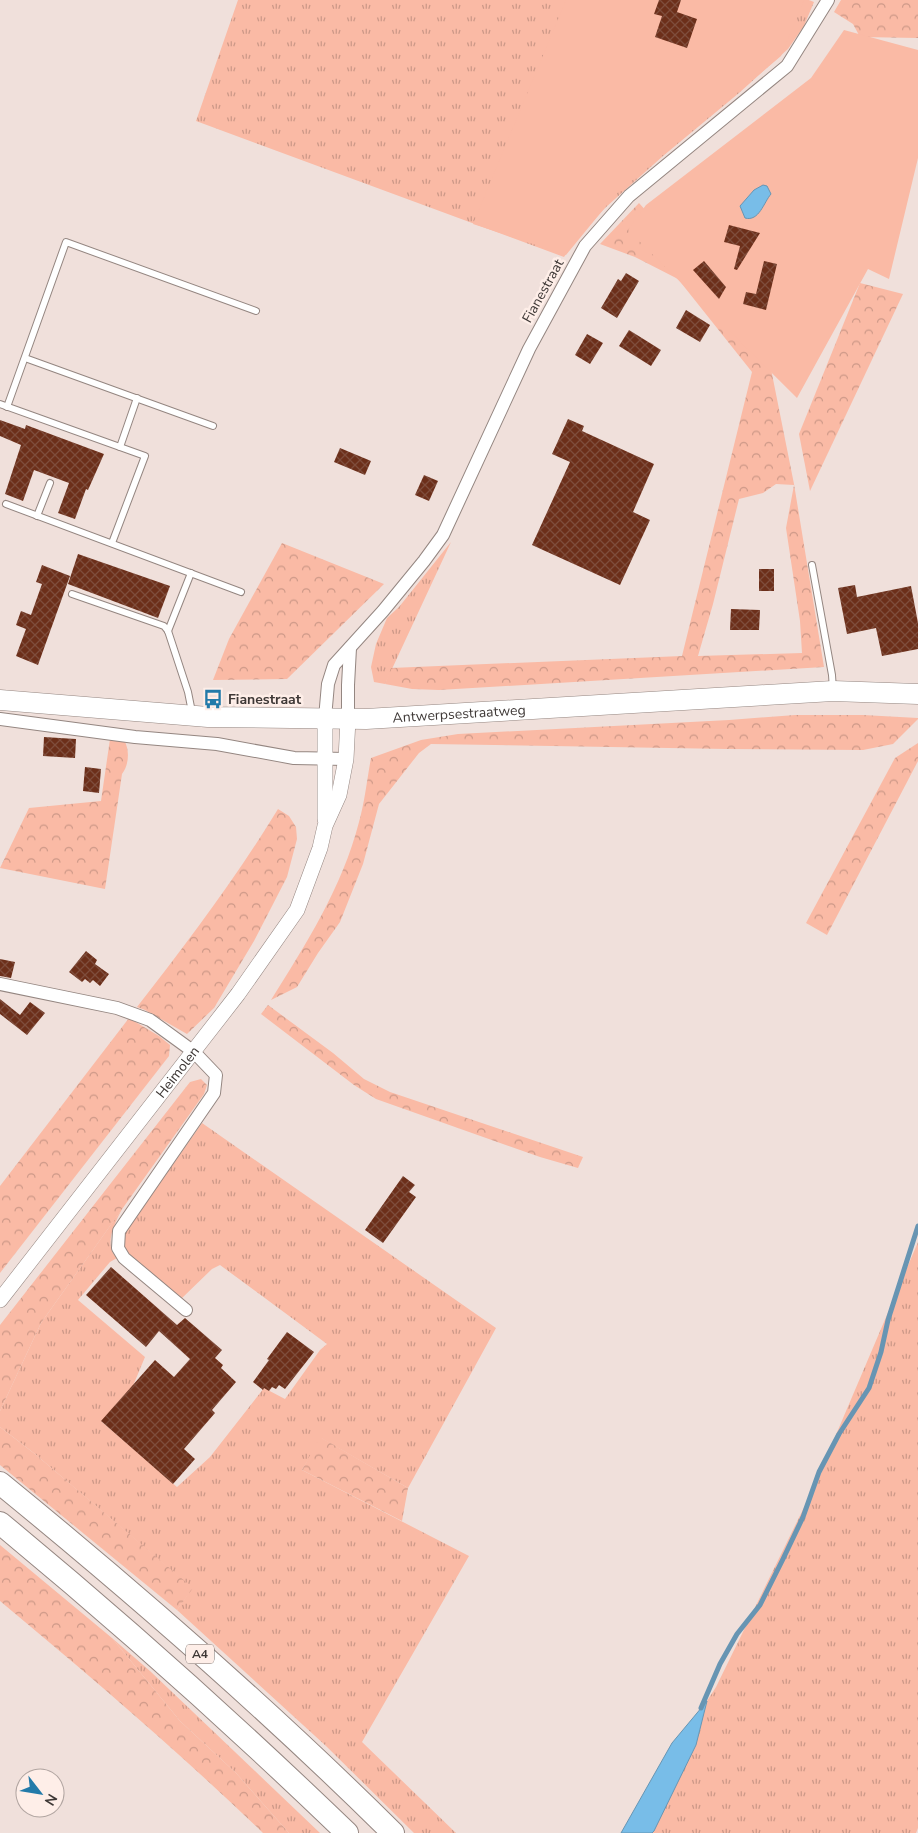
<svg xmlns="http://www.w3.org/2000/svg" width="918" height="1833" font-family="'Nunito Sans',sans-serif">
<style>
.grass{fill:url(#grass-tufts)}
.forest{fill:url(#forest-crowns);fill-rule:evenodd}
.garden{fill:#fabaa5}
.water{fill:#78bde8;stroke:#6795b3}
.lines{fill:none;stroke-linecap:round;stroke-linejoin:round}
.stream{stroke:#6795b3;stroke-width:5}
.building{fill:url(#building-cross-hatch)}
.service-casing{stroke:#948681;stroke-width:8}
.minor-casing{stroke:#948681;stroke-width:14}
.tertiary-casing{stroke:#948681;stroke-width:16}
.primary-casing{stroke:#948681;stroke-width:21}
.motorway-casing{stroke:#948681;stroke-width:24}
.service{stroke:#fff;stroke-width:6}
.minor{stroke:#fff;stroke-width:12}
.tertiary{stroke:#fff;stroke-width:15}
.primary{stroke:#fff;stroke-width:20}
.motorway{stroke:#fff;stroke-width:22}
.labels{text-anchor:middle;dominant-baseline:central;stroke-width:5;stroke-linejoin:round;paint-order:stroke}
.shield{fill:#feeee8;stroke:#786f6b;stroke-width:1}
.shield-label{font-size:12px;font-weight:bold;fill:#3e3836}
.street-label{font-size:14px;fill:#3e3836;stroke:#feeee8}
.poi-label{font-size:14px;font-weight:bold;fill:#3e3836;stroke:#feeee8;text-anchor:start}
</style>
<defs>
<pattern id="grass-tufts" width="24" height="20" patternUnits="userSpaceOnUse" patternTransform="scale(1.25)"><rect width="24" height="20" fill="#fabaa5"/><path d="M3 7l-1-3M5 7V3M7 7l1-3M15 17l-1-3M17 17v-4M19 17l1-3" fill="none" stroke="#cc9887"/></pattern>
<pattern id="forest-crowns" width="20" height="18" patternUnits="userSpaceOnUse" patternTransform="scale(1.25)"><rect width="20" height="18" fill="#fabaa5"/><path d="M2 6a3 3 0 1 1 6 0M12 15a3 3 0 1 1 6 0" fill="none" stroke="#cc9887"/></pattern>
<pattern id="building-cross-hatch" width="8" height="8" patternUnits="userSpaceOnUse" patternTransform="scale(1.25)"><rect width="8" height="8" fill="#6c2f1a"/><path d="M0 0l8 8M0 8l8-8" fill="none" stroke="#7e4d3c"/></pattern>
</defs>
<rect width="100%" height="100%" fill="#f0e0db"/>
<g class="grass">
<polygon points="238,0 809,0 814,2 804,26 788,49 739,93 663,156 605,208 575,241 564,257 196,121"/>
<polygon points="451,542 385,684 374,682 371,667 376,644 387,618 399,607"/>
<path d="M202,1123L496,1328L408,1488L321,1438L302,1470L469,1556L362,1742L456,1833H414L326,1746L177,1610L192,1588L35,1454L0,1427V1411L41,1323L122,1209C115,1223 103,1245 117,1258L110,1262L78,1300L145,1357L130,1393L121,1400L102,1422L177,1487L210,1457L264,1388L285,1399L320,1350L327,1344L220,1265L212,1269L181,1299L129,1255L122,1245V1237Z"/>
<polygon points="918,1242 918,1828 916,1833 652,1833 696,1745 707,1701 716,1687 812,1491"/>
<polygon points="112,1638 150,1671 320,1833 289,1833 236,1773 180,1721"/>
</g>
<g class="forest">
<polygon points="841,0 918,0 918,38 860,37 853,24 834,12"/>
<path d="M639,203L766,344L794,484L824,667L439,690L412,689L385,684L391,668L682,656L752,372L678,279L635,257L600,244ZM776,484L794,485L786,528L800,621L802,653L698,656L713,604L739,499L763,493Z"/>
<polygon points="860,283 903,294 810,491 799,434"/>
<polygon points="282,543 384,584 287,679 213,680 229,639"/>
<path d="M795,715H863L918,718V719L893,744L863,750L727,749L431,744L419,753L379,804L363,864L340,922L318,953L297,987L271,1000C306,944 342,888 359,822C365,801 367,779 371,758L421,740L458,734L729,720Z"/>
<path d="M110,739L124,740C130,750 129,765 122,774L105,889L0,868L29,808L101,801Z"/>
<polygon points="918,743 918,761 827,935 806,923 895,758"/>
<path d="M278,809L289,816L296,827L297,839L287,877L254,941L214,1008L187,1034L145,1010L137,1007C187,943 236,878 278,809Z"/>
<polygon points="268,1005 333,1053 364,1079 390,1092 583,1157 578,1168 540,1157 376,1099 354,1085 261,1014"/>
<polygon points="129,1018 159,1036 170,1045 169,1056 0,1273 0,1186"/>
<polygon points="201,1079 207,1085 204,1094 41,1323 0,1411 0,1325 190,1082"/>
<polygon points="0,1427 35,1454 193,1588 177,1610 0,1465"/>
<polygon points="320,1437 408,1488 402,1521 302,1470"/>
<path d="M0,1545L112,1638L180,1721L236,1773L289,1833H263C179,1752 90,1676 0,1601Z"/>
</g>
<g class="garden">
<polygon points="566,0 804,0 781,56 616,194 566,255 473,224"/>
<polygon points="844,30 918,50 918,158 889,279 868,269 797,398 628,230 646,205 811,78"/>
</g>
<g class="water">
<path d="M763,185L767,186L771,194C764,202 759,222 745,218L740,206L754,190Z"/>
<polygon points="707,1701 696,1745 654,1831 652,1833 621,1833 672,1743"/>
</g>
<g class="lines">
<polyline class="stream" points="701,1708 720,1664 737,1634 760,1605 783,1559 803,1517 819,1472 839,1434 869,1388 881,1352 888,1320 918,1226"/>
</g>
<g class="building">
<polygon points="659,0 681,0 677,12 697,19 687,48 655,37 662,16 654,14"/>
<polygon points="729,225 760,233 737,270 734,269 740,246 724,242"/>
<polygon points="704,261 726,287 719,299 693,270"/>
<polygon points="764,261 777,264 766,310 743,304 746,292 756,294"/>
<polygon points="626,273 639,281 617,318 601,308 618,279 621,281"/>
<polygon points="686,310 710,325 700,342 676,328"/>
<polygon points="629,330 661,350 651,366 619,346"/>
<polygon points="587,334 603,343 590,364 575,355"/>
<polygon points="568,419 584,426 582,431 654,464 633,512 650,520 620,585 532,545 570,462 552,454"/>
<polygon points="0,420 25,429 26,425 104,454 88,490 86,489 75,519 58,513 69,483 34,470 23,501 5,494 21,445 0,436"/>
<polygon points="340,448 371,461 365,475 334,462"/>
<polygon points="424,475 438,481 429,501 415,495"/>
<polygon points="78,554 170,586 158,618 68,584"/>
<polygon points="42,565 70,576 38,665 16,656 26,629 16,625 21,611 31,615 42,584 36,582"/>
<rect x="759" y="569" width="15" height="22"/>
<polygon points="855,585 857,597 911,586 918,623 918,649 882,656 876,628 847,634 838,588"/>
<polygon points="731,609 760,610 759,630 730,630"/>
<polygon points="44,737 76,739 75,758 43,756"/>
<polygon points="85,767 101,769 99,793 83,791"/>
<polygon points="86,951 97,960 95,964 109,974 100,986 93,980 90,983 85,979 82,982 69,972"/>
<polygon points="0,959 15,962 11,978 0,976"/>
<polygon points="0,999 20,1015 30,1002 45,1013 27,1035 0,1014"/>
<polygon points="403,1176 415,1185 409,1192 416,1197 383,1243 365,1230"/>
<polygon points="111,1267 177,1325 185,1318 222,1350 215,1358 223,1365 221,1368 236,1382 212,1410 215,1413 184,1449 195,1459 173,1484 101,1421 155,1360 174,1377 190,1359 159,1331 146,1347 86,1295"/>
<polygon points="287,1332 314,1352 285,1389 279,1385 276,1389 272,1387 269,1391 264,1388 263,1390 253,1382 269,1360 267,1359"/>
</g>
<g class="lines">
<defs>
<g id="service">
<polyline points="25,358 213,426"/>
<polyline points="0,404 145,456 112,543"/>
<polyline points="7,407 66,242 256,311"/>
<polyline points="120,447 137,398"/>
<polyline points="6,504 241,592"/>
<polyline points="37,516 50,483"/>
<polyline points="812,565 832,675 833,690"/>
<polyline points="72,594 164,626 168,631 188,692 192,712"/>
<polyline points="168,631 191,573"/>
</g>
<g id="minor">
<polyline points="325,718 328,684 334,665 383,611 424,561 443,535 529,349 585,246 629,196 787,66 828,0"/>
<polyline points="0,719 135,737 217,744 294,758 346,759"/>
<polyline points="348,719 348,685 350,648"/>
<polyline points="0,984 117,1008 150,1020 194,1052 216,1075 214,1093 119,1231 118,1248 124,1258 186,1310"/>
</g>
<g id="tertiary">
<polyline points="325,819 325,718"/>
<path id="s1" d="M0,1300L238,994L297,910L320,848L325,826L339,795L346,759L348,719"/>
</g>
<g id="primary">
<path id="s2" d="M0,700L208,717L366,719L833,691L918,694"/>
</g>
<g id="motorway">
<path d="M0,1483C136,1594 269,1710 393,1833"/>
<path d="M0,1523C120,1622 235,1725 347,1833"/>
</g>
</defs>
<use href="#service" class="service-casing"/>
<use href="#minor" class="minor-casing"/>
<use href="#tertiary" class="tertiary-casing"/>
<use href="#primary" class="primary-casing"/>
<use href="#motorway" class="motorway-casing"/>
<use href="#service" class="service"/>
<use href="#minor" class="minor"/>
<use href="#tertiary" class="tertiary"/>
<use href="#primary" class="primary"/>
<use href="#motorway" class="motorway"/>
</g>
<defs>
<symbol id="bus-bare" viewBox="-9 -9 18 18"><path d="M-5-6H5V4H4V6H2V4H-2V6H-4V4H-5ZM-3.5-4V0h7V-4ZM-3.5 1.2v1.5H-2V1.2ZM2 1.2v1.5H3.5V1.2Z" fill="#227aa9" stroke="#feeee8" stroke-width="2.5" paint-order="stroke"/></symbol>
</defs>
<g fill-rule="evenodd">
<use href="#bus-bare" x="199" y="685" width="28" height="28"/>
</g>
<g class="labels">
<rect class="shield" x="186" y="1644.5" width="28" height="19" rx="4"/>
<g class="shield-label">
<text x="200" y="1654">A4</text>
</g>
<g class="street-label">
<text transform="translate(543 291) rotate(-61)">Fianestraat</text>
<text stroke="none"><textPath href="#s2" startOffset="460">Antwerpsestraatweg</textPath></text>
<text stroke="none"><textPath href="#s1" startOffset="289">Heimolen</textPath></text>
</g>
<g class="poi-label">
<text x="228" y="699">Fianestraat</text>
</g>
</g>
<g transform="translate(40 1793) rotate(121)"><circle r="24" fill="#feeee8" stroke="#b1a5a1"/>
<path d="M0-4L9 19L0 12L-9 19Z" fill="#227aa9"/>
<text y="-8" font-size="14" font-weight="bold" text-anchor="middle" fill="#3e3836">N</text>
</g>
</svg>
